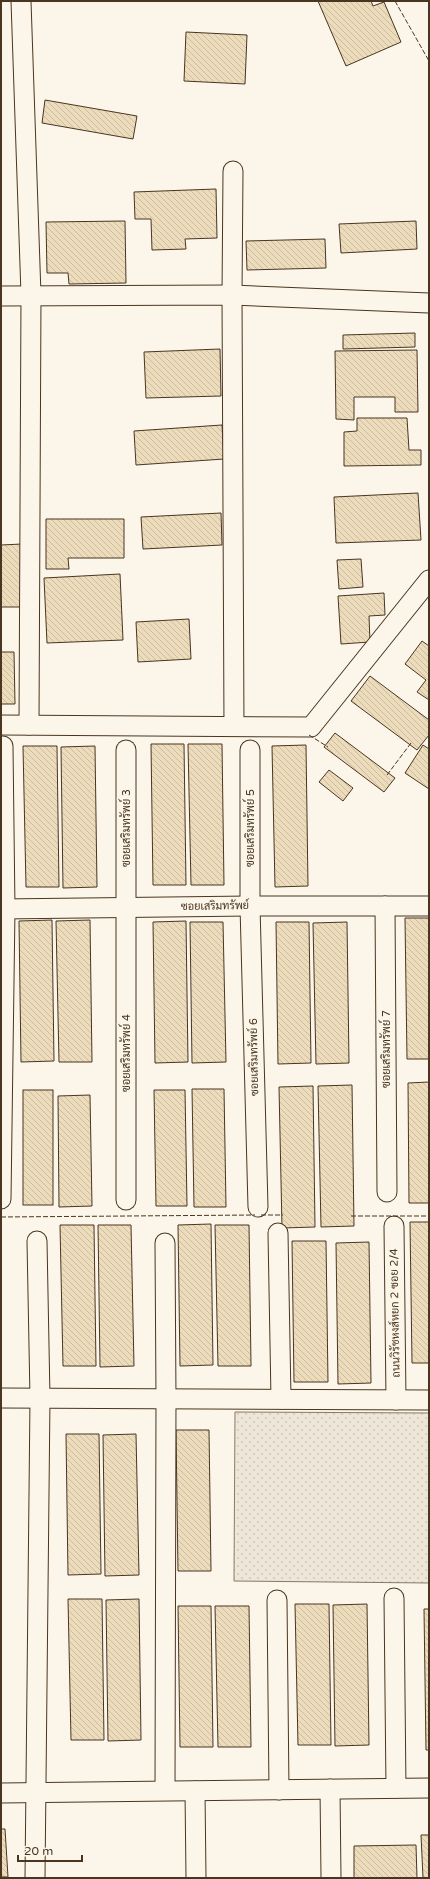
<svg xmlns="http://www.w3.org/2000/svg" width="430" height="1879" font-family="'Varela Round',Sarabun,sans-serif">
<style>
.park{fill:url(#park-dots);stroke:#887966}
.building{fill:url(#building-back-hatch);stroke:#4a3520}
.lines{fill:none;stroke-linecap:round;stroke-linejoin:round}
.minor-casing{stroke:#4a3520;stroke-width:21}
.minor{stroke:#fbf6e9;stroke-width:19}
.fence{stroke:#4a3520;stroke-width:1;stroke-dasharray:5 2;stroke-linecap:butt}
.labels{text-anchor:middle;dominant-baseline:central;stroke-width:3;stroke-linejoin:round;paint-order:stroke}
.street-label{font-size:11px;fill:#4a3520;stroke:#fbf6e9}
</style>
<defs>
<pattern id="park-dots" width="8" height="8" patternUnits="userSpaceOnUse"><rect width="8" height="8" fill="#ede6d9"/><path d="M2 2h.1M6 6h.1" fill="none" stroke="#cdc6ba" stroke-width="1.8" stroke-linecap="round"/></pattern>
<pattern id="building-back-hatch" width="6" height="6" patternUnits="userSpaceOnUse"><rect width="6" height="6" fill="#ecdcbc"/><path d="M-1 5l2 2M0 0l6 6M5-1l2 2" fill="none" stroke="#ccbda1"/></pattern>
</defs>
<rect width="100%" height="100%" fill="#fbf6e9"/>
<polygon class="park" points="235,1412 429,1413 429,1583 234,1581"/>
<g class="building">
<polygon points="318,1 371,1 373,6 384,2 401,42 346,66"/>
<polygon points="186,32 247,35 245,84 184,81"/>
<polygon points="45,100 137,116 133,139 42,123"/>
<polygon points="216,189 217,238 185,239 186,249 152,250 151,219 135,219 134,192"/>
<polygon points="125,221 126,283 69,284 68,273 47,273 46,222"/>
<polygon points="416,221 417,249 341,253 339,224"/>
<polygon points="325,239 326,268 247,270 246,241"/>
<polygon points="415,333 415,347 343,349 343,335"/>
<polygon points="220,349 221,396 146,398 144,352"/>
<polygon points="417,350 418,412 395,412 395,397 354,397 354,420 336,419 335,351"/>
<polygon points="357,418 407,418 409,450 421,450 421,465 344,466 344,432 357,431"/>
<polygon points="222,425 224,459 136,465 134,431"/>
<polygon points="418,493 421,540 336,543 334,497"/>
<polygon points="221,513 222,545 143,549 141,517"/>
<polygon points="46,519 124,519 124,558 68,558 69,569 46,569"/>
<polygon points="22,544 23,607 1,607 1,545"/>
<polygon points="361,559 363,587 339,589 337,560"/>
<polygon points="120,574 123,640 47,643 44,578"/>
<polygon points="384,593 385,615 369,616 370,642 341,644 338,596"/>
<polygon points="189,619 191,659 138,662 136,622"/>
<polygon points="422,641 429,646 429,700 417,692 426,680 405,664"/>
<polygon points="1,652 14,652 15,704 1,704"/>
<polygon points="370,676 429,720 429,735 417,750 351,701"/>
<polygon points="335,733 395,778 384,792 324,747"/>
<polygon points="151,744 184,744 186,885 153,885"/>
<polygon points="188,744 222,744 224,885 191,885"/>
<polygon points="306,745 308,886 275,887 272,746"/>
<polygon points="423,745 429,749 429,789 405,773"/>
<polygon points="23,746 57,746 59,887 26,887"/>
<polygon points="95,746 97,887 63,888 61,747"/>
<polygon points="329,770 353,788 343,801 319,782"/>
<polygon points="405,918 429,918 429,1059 407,1059"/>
<polygon points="52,920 54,1061 21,1062 19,921"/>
<polygon points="90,920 92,1062 59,1062 56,921"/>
<polygon points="186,921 188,1062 155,1063 153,922"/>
<polygon points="190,922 223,922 226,1062 192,1063"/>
<polygon points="276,922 309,922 311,1063 278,1064"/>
<polygon points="347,922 349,1063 316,1064 313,923"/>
<polygon points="429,1082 429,1203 409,1203 408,1083"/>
<polygon points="352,1085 354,1226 321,1227 318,1086"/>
<polygon points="313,1086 315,1227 282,1228 279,1087"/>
<polygon points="192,1089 224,1089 226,1207 194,1207"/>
<rect x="23" y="1090" width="30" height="115"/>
<polygon points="154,1090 185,1090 187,1206 156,1206"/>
<polygon points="90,1095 92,1206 59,1207 58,1096"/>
<polygon points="410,1222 429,1222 429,1363 412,1363"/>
<polygon points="211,1224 213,1365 180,1366 178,1225"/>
<polygon points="60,1225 94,1225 96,1366 63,1366"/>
<polygon points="98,1225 131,1225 134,1366 100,1367"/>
<polygon points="215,1225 249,1225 251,1366 218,1366"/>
<polygon points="292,1241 326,1241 328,1382 294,1382"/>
<polygon points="369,1242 371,1383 338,1384 336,1243"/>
<polygon points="176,1430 209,1430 211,1571 178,1571"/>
<polygon points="66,1434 99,1434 101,1574 68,1575"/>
<polygon points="136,1434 139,1575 105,1576 103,1435"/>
<polygon points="68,1599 102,1599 104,1740 71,1740"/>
<polygon points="139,1599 141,1740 108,1741 106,1600"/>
<polygon points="295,1604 329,1604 331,1745 298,1745"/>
<polygon points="367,1604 369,1745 335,1746 333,1605"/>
<polygon points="178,1606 211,1606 213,1747 180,1747"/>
<polygon points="215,1606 249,1606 251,1747 218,1747"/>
<polygon points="424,1609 429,1609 429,1750 426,1750"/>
<polygon points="1,1829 5,1829 8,1877 1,1877"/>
<polygon points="421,1835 429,1835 429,1878 423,1878"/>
<polygon points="416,1845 417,1878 354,1878 354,1846"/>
</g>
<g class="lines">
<defs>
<g id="minor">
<polyline points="21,1 31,295 29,725"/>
<polyline points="233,171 232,295 234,726"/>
<polyline points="1,296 232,295 429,303"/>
<polyline points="1,725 311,727 429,580"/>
<polyline points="126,750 126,1200"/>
<polyline points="250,750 250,906 258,1207"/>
<polyline points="385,906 387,1192"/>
<polyline points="1,909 250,906 429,906"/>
<polyline points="1,1199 5,909 3,746"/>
<polyline points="394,1226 396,1400"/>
<polyline points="278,1233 281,1399"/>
<polyline points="165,1243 166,1398 165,1790"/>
<polyline points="1,1398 429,1400"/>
<polyline points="394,1598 396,1788"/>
<polyline points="277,1600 279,1790"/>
<polyline points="330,1789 331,1878"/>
<polyline points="195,1791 196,1878"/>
<polyline points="1,1793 429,1788"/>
<polyline points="35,1878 40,1398 37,1241"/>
</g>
</defs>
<use href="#minor" class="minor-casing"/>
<use href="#minor" class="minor"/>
<g class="fence">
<polyline points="395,1 429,61"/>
<polyline points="309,735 328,747"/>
<polyline points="387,775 411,743"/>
<polyline points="261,1215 283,1215"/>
<polyline points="351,1216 429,1216"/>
<polyline points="1,1217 255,1215"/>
</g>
</g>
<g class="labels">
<g class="street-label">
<text transform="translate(126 828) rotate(-90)">ซอยเสริมทรัพย์ 3</text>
<text transform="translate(250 828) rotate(-90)">ซอยเสริมทรัพย์ 5</text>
<text transform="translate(215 906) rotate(-1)">ซอยเสริมทรัพย์</text>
<text transform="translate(386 1049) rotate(-90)">ซอยเสริมทรัพย์ 7</text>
<text transform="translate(126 1053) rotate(-90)">ซอยเสริมทรัพย์ 4</text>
<text transform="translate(254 1057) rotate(-91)">ซอยเสริมทรัพย์ 6</text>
<text transform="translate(395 1313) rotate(-91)">ถนนวิรัชหงส์หยก 2 ซอย 2/4</text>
</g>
</g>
<rect width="430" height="1879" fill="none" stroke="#4a3520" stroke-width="4"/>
<path d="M18 1855v6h64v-6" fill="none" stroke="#4a3520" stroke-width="2"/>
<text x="24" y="1855" font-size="12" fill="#4a3520" stroke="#fbf6e9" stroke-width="3" paint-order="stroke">20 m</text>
</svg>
